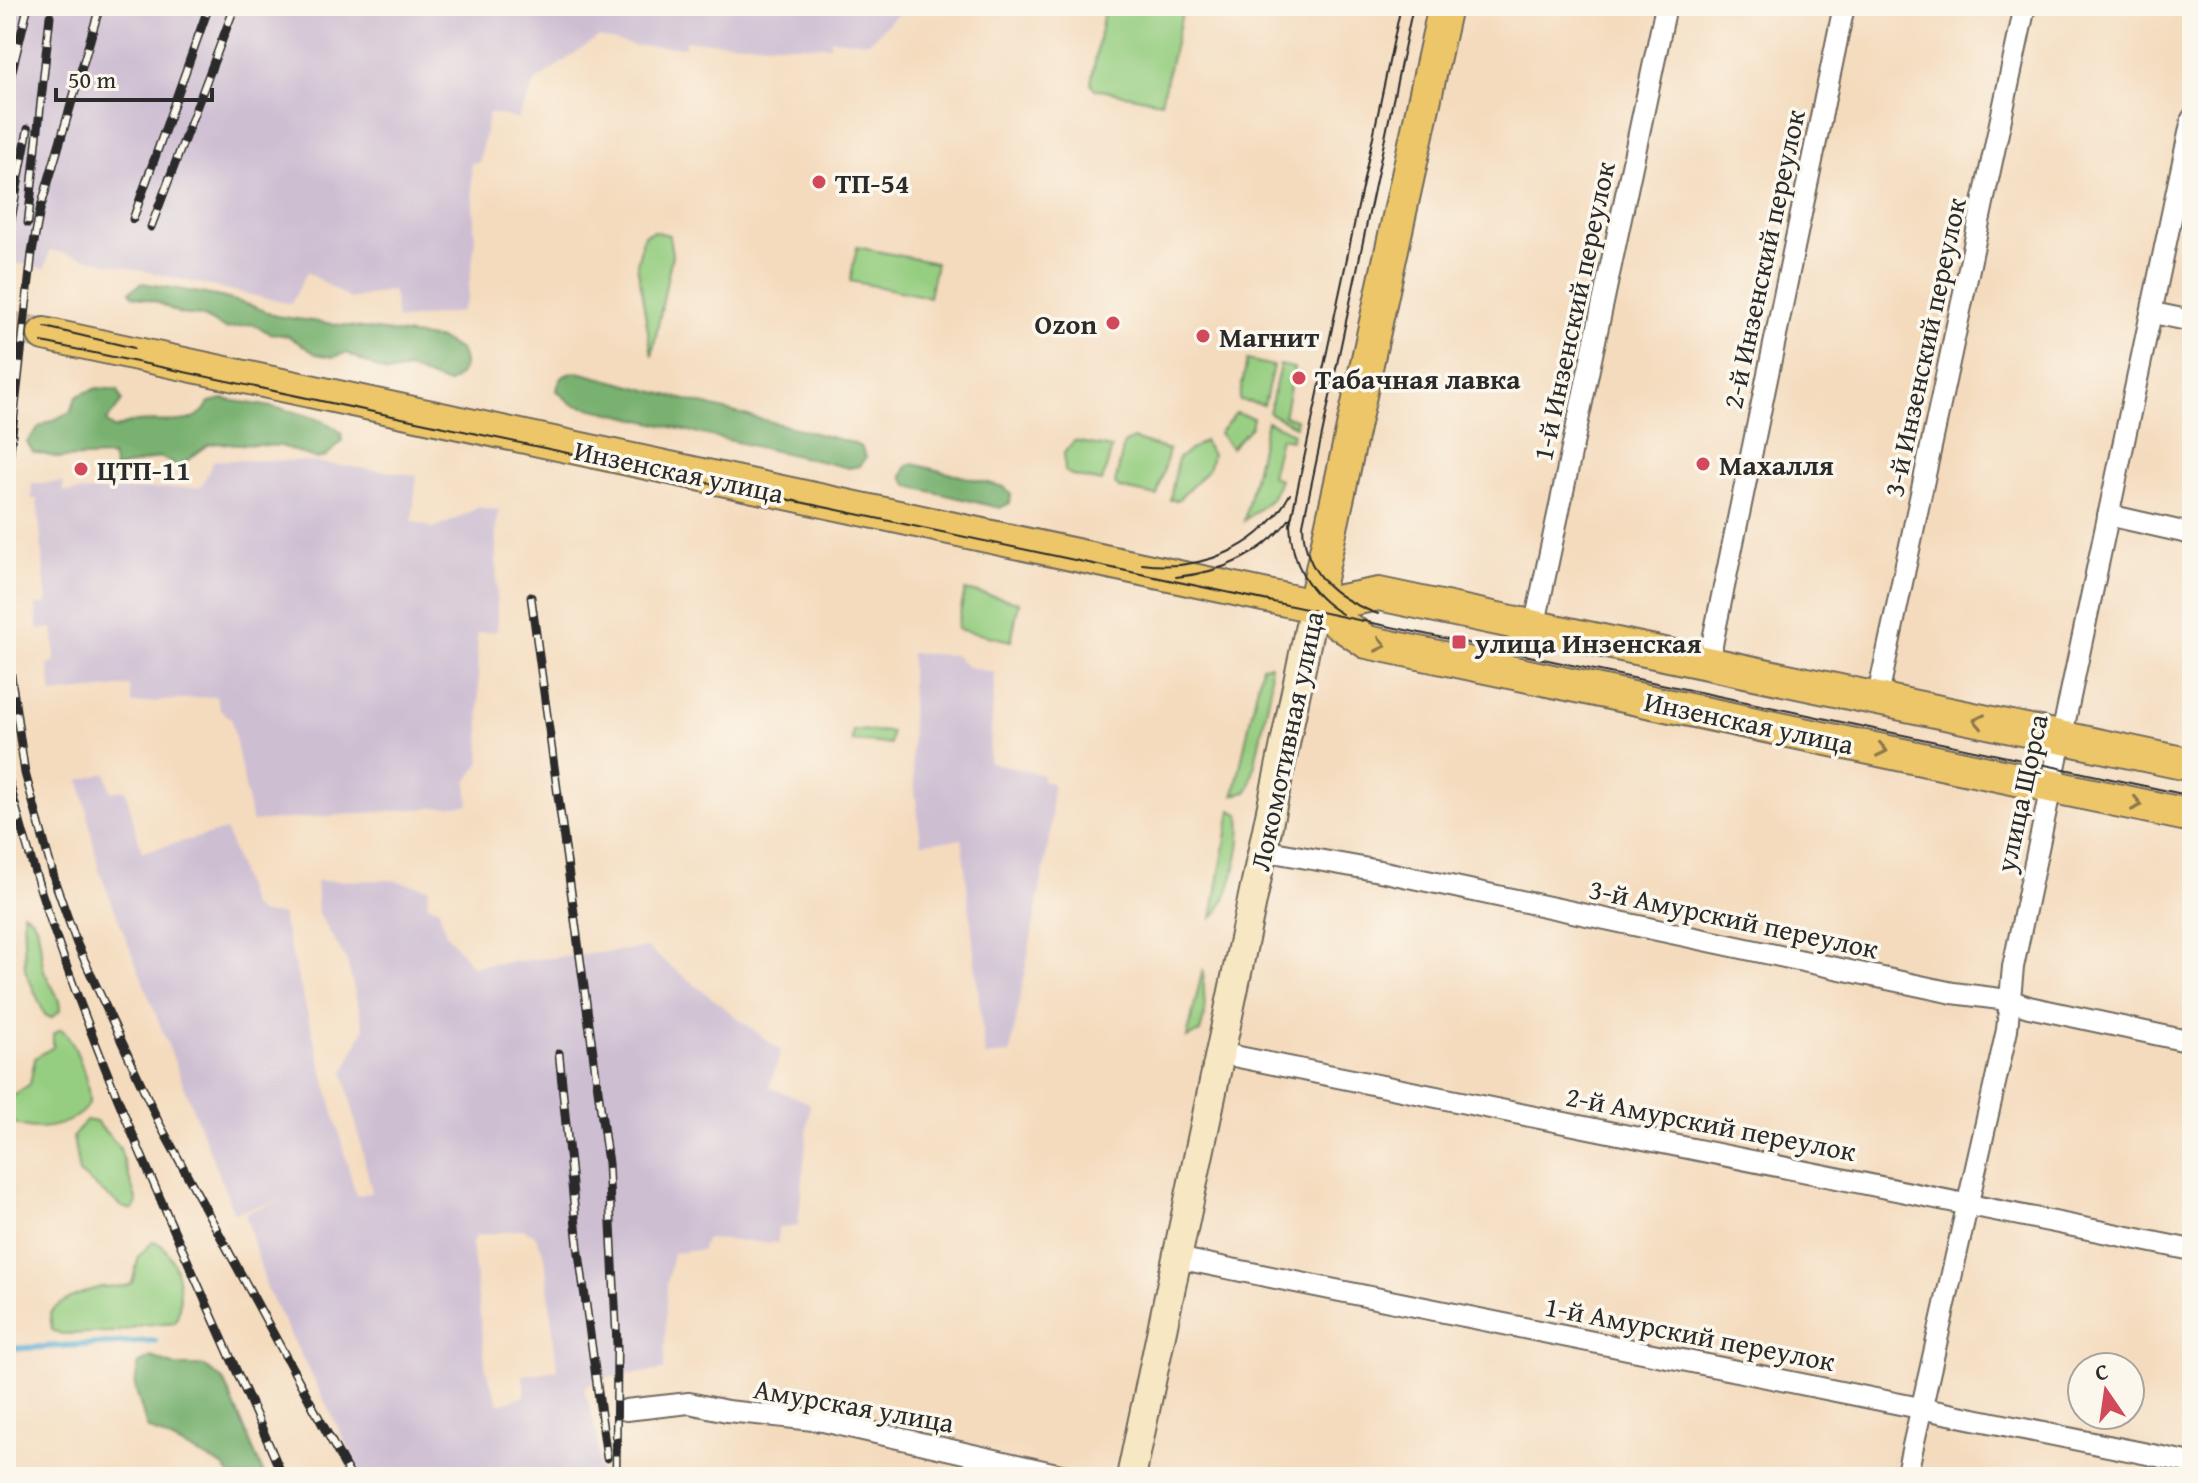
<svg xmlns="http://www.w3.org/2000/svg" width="2198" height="1483" font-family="'Gentium Book Plus',serif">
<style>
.industrial{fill:#cdbed2;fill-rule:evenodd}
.green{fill:#96ce81;stroke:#607c56;stroke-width:2}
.forest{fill:#78b16f;stroke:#526e4d;stroke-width:2}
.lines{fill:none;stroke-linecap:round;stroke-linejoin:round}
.stream{stroke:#55aad1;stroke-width:6}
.primary-tunnel{stroke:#ccb8a1;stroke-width:32;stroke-dasharray:32 16;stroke-linecap:butt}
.street-casing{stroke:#71695e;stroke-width:24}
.secondary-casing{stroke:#71695e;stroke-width:32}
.primary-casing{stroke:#71695e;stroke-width:36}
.street{stroke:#fff;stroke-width:20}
.secondary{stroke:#f7e8c3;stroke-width:28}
.primary{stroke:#ecc669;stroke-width:32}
.tram{stroke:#2b2b2b;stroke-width:2}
.rail-casing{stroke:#2b2b2b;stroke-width:9}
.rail{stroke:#fbf7ec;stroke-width:6;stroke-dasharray:18;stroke-linecap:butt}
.oneway{stroke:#8c784a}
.poi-dot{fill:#d1495b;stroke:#fbf7ec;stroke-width:3}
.labels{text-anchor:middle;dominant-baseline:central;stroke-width:7;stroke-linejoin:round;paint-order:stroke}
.poi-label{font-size:28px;font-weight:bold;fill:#2b2b2b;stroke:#fbf7ec;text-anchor:start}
.street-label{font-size:28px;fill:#2b2b2b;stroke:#fbf7ec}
</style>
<rect width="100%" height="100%" fill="#fbf7ec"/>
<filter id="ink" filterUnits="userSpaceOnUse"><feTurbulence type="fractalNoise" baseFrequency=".0125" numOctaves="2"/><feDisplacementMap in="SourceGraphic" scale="16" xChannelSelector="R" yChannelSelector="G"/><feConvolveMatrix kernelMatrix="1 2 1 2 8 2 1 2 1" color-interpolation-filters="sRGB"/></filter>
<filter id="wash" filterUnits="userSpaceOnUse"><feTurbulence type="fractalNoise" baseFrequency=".006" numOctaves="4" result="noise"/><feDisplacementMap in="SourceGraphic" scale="32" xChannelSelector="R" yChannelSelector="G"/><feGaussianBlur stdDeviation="1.8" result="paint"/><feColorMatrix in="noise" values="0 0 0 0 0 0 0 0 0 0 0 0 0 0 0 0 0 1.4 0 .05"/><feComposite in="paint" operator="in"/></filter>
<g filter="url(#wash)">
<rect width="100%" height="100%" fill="#f4dbbe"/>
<g class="industrial">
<polygon points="6,6 906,6 869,42 831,39 830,46 685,41 685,47 636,46 598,37 536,81 518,119 489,113 479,163 471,163 475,243 467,300 460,312 397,320 393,290 350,299 307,272 291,304 50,250 45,269 6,261"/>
<polygon points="214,460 303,461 417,475 412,521 435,529 479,507 499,510 496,530 497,631 477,633 481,762 467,782 469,805 252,822 231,718 220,710 216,696 132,704 130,686 52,694 48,664 55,663 54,636 53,628 38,630 36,605 47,603 37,499 32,499 31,484 63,482 64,492 201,487"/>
<polygon points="911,653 955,655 966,666 995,673 989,762 1043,775 1042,781 1052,783 1051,829 1010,1054 985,1056 962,839 921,843 912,763"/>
<path d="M106,773L111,792L125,789L142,852L226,830L251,906L261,914H281L356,1196L372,1192L344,1073L364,1028L346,959L318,913L316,881L392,880L429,888L427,904L439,909L446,934L472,966L647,948L781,1051L769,1087L810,1103L798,1226L778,1227V1243L705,1239L702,1250L673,1253L667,1284L664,1370L598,1379L584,1388L597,1433L600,1477H340L357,1464L267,1289L245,1213L287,1198L234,1213L99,870L80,780ZM523,1229L535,1235L545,1256L557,1370L523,1375L525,1396L499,1404L486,1370L472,1244L476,1236Z"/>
</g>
<g class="green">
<polygon points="1105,6 1184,6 1161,102 1095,89 1091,83"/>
<polygon points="653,231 669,235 672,255 652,356 637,264 644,235"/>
<polygon points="857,247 936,263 929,297 850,281"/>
<polygon points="1247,360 1273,366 1264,405 1239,400"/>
<polygon points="1280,365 1294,368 1284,416 1296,419 1295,426 1269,413"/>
<polygon points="1236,413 1253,418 1251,427 1231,448 1219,433"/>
<polygon points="1267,421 1293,433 1291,440 1280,438 1271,476 1280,480 1271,499 1244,521"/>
<polygon points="1133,439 1169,450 1157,496 1119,488 1115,484 1124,444"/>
<polygon points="1074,441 1112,448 1102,482 1073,476 1065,471 1064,453"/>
<polygon points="1204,441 1212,455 1208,470 1178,500 1170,500 1178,458"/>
<polygon points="965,590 1019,602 1011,641 957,629"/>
<polygon points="1270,665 1271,688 1250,786 1246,792 1234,795 1262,666"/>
<polygon points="853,730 891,732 890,744 852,741"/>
<path d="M1231,810L1239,814C1246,836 1229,906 1212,918Z"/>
<path d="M23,912C45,923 38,950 44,970C49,984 61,996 60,1011L51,1018L45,1015L25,970Z"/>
<polygon points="1203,968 1205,1014 1200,1032 1187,1038"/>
<path d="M61,1029C76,1041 90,1084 89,1104C71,1128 33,1135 9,1120C1,1100 16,1094 30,1084L35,1058L53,1047V1034Z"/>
<polygon points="86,1120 96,1122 119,1146 137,1202 133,1210 122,1207 79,1173 73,1137"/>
<path d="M153,1241C178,1248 186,1301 175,1322L142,1325L117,1332L62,1334L52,1330L50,1313C61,1300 85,1291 101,1287C113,1285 122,1289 132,1283L139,1256Z"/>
</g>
<g class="forest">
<path d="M143,283C188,292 235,295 276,316L440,339L460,350C469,367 462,375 448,384L408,369L387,373L347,353L332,357L316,354L288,336L270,333L252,324L226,329L201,316L180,314L157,302L133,296L130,291Z"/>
<path d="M578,372L853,443L861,447L866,457L859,466L849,468L572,404L557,391C559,377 564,374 578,372Z"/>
<path d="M97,388L118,390L122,401L106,422L115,429C146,410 195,437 209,402L223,399C254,405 320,411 341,433L342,441L325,457L317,459L281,446L218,443L208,445L178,467L160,457L115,469L112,456L60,458L33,452L27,442L39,427L70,412L77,396Z"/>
<polygon points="913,464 1004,487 1011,495 1010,503 1000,508 908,486 902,476 907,466"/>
<polygon points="151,1357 176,1366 204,1366 224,1381 265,1477 231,1477 223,1466 147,1428 135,1387 138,1364"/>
</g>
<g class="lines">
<polyline class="stream" points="6,1349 155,1341"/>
</g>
</g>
<g filter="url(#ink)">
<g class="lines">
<polyline class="primary-tunnel" points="6,326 44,334"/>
<defs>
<g id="street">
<polyline points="2153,313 2192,321"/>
<polyline points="2108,515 2192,534"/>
<polyline points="1534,628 1666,6"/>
<polyline points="1708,664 1844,6"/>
<polyline points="1877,700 2025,6"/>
<polyline points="1262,850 1380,871 1953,993 2008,1000 2029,1007 2192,1042"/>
<polyline points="1219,1053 2192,1250"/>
<polyline points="1177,1258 2192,1463"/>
<polyline points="626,1410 689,1403 727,1411 823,1421 1070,1477"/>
<polyline points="1906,1477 2007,1030 2013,967 2192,119"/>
</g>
<polyline id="secondary" points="1131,1477 1314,606"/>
<g id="primary">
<polyline points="44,334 1314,606 1367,642 2192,816"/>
<polyline points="1314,606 1379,594 2192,765"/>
<polyline points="1314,606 1445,6"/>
</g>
</defs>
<use href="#street" class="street-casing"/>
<use href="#secondary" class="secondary-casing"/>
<use href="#primary" class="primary-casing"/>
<use href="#street" class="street"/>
<use href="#secondary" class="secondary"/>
<use href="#primary" class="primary"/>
<g class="tram">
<polyline points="45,327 134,348"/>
<polyline points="42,342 2192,796"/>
<path d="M1142,564C1202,572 1261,548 1290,494"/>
<path d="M1176,577C1224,572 1262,555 1292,516"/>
<path d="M1342,614C1308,594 1291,562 1290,524L1401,6"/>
<path d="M1378,614C1334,598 1304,574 1303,524L1413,6"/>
</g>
<defs>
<g id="rail">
<polyline points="6,95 28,6"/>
<polyline points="133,219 209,6"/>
<polyline points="28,223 50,16"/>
<polyline points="151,227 235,6"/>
<polyline points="6,247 28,129"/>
<polyline points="6,488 32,253 40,210 100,6"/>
<polyline points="531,597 608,1163 617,1345 616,1477"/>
<polyline points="6,641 25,773 56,885 77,944 159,1123 351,1477"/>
<path d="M6,770C68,1017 183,1244 283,1477"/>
<polyline points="559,1053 578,1246 607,1458"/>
</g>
</defs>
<use href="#rail" class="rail-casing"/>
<use href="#rail" class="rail"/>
</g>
<defs><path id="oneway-chevron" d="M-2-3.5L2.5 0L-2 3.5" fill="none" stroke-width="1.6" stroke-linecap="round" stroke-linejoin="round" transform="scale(2)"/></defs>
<g class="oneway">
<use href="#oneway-chevron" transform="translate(1381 645) rotate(12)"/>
<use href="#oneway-chevron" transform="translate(1979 721) rotate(-168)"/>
<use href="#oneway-chevron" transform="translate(1882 750) rotate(12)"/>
<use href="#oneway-chevron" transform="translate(2137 804) rotate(12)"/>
</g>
</g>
<g class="poi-dot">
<circle cx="819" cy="182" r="8"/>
<circle cx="1113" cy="323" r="8"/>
<circle cx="1203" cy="336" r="8"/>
<circle cx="1299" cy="378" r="8"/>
<circle cx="1703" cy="464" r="8"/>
<circle cx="81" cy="469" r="8"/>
<rect x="1451" y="634" width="16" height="16" rx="4"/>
</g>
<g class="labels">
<g class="poi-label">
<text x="835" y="182">ТП-54</text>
<text x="1097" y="323" text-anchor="end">Ozon</text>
<text x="1219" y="336">Магнит</text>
<text x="1315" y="378">Табачная лавка</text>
<text x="1719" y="464">Махалля</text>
<text x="97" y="469">ЦТП-11</text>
<text x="1475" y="642">улица Инзенская</text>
</g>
<g class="street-label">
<text transform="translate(1763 259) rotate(-78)">2-й Инзенский переулок</text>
<text transform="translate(1573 311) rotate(-78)">1-й Инзенский переулок</text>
<text transform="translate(1924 347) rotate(-78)">3-й Инзенский переулок</text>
<text transform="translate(679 471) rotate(12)">Инзенская улица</text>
<text transform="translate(1749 722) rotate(12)">Инзенская улица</text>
<text transform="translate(1286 741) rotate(-78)">Локомотивная улица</text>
<text transform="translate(2021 793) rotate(-78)">улица Щорса</text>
<text transform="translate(1734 918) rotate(12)">3-й Амурский переулок</text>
<text transform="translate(1711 1123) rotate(11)">2-й Амурский переулок</text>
<text transform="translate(1690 1333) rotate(11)">1-й Амурский переулок</text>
<text transform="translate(854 1405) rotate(10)">Амурская улица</text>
</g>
</g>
<rect width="2198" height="1483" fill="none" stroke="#fbf7ec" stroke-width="32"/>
<g transform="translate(2106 1391) rotate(347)"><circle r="38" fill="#fbf7ec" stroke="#a8a59f" stroke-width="2"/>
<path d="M0-6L14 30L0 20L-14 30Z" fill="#d1495b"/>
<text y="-12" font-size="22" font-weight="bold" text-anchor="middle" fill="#2b2b2b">С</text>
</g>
<path d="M56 88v12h156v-12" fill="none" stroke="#2b2b2b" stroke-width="4"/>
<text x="68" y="88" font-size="24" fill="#2b2b2b" stroke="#fbf7ec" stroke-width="6" paint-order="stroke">50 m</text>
</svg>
